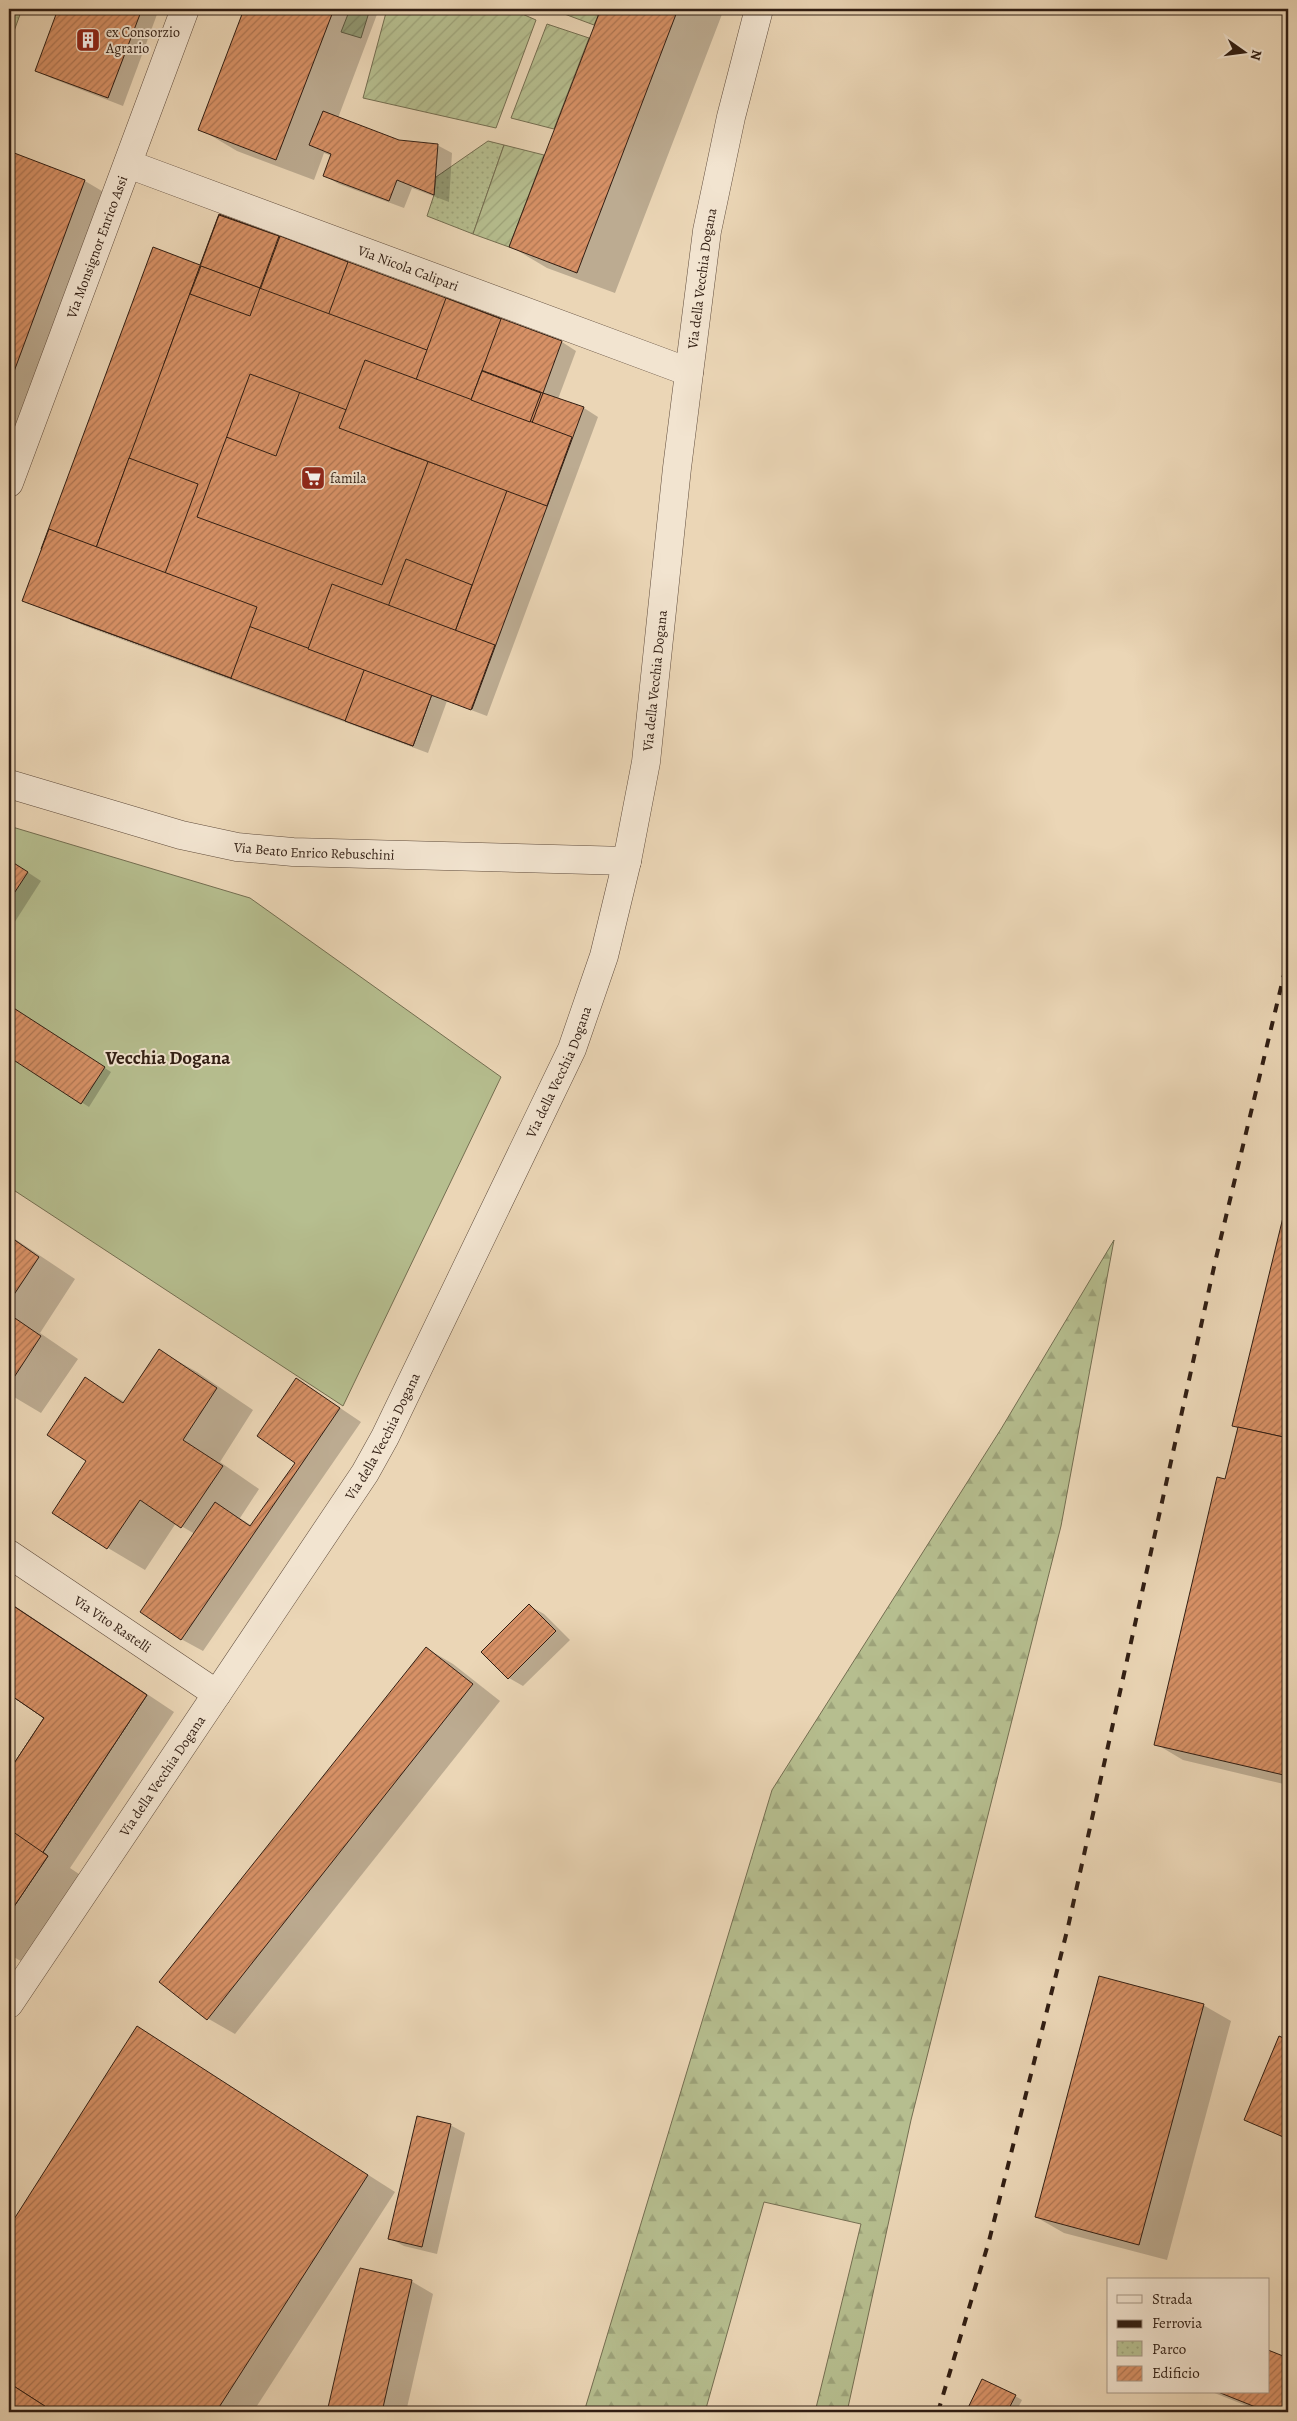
<svg xmlns="http://www.w3.org/2000/svg" width="1297" height="2421" font-family="Alegreya,serif">
<style>
.grass{fill:#b6be8f;stroke:#746e51}
.forest{fill:url(#forest-firs);stroke:#746e51}
.park{fill:url(#park-dots);stroke:#746e51}
.garden{fill:url(#garden-furrows);stroke:#746e51}
.shadow{fill:#0003}
.building{fill:url(#building-hatch);stroke:#311e13;fill-rule:evenodd}
.lines{fill:none;stroke-linecap:round;stroke-linejoin:round}
.street-casing{stroke:#604c3c;stroke-width:29}
.street{stroke:#f2e4d0;stroke-width:28}
.rail{stroke:#311e13;stroke-width:4;stroke-dasharray:9 9;stroke-linecap:butt}
.labels{text-anchor:middle;dominant-baseline:central;stroke-width:4;stroke-linejoin:round;paint-order:stroke}
.poi-label{font-size:14px;fill:#311e13;stroke:#f2e4d0;text-anchor:start}
.street-label{font-size:14px;fill:#311e13;stroke:#f2e4d0}
.district-label{font-size:19px;font-weight:bold;fill:#311e13;stroke:#f2e4d0}
</style>
<defs>
<pattern id="forest-firs" width="22" height="20" patternUnits="userSpaceOnUse" patternTransform="scale(1.25)"><rect width="22" height="20" fill="#b6be8f"/><path d="M5 1l3.5 6h-7zM16 11l3.5 6h-7z" fill="#9da37a"/></pattern>
<pattern id="park-dots" width="8" height="8" patternUnits="userSpaceOnUse" patternTransform="scale(1.25)"><rect width="8" height="8" fill="#b6be8f"/><path d="M2 2h.1M6 6h.1" fill="none" stroke="#9da37a" stroke-width="1.8" stroke-linecap="round"/></pattern>
<pattern id="garden-furrows" width="10" height="10" patternUnits="userSpaceOnUse" patternTransform="scale(1.25)"><rect width="10" height="10" fill="#b6be8f"/><path d="M-1 1l2-2M0 10L10 0M9 11l2-2" fill="none" stroke="#9da37a"/></pattern>
<pattern id="building-hatch" width="6" height="6" patternUnits="userSpaceOnUse" patternTransform="scale(1.25)"><rect width="6" height="6" fill="#d79166"/><path d="M-1 1l2-2M0 6l6-6M5 7l2-2" fill="none" stroke="#af7653"/></pattern>
</defs>
<rect width="100%" height="100%" fill="#ebd6b6"/>
<filter id="stains"><feTurbulence type="fractalNoise" baseFrequency=".004" numOctaves="4"/><feColorMatrix values="0 0 0 0 .2 0 0 0 0 .09 0 0 0 0 .02 0 0 0 .5 -.17"/></filter>
<radialGradient id="worn" r=".72"><stop offset=".6" stop-color="#630" stop-opacity="0"/><stop offset="1" stop-color="#630" stop-opacity=".3"/></radialGradient>
<polygon class="grass" points="9,826 250,898 501,1077 343,1406 9,1187"/>
<polygon class="forest" points="1114,1240 1061,1526 911,2120 847,2412 815,2412 861,2224 764,2202 705,2412 584,2412 772,1790 1001,1429"/>
<g class="park">
<polygon points="9,9 22,9 9,45"/>
<polygon points="488,141 504,145 473,234 427,216 434,195 436,177"/>
</g>
<g class="garden">
<polygon points="350,9 370,9 361,38 341,32"/>
<polygon points="387,9 511,9 536,20 496,128 363,98"/>
<polygon points="551,9 595,9 600,11 594,25"/>
<polygon points="547,24 589,38 554,129 511,118"/>
<polygon points="504,145 544,155 509,247 473,234"/>
</g>
<g class="shadow">
<polygon points="59,9 159,9 123,106 51,78 36,70"/>
<polygon points="246,9 379,9 338,118 399,142 437,145 452,153 449,202 412,188 404,208 339,184 325,176 332,156 324,153 314,180 237,151 200,129"/>
<polygon points="579,9 724,9 615,293 547,268 510,246 599,16"/>
<polygon points="9,152 85,181 112,197 9,471"/>
<polygon points="220,215 562,342 576,351 558,399 584,408 598,417 487,716 447,701 428,753 85,626 24,601 201,267"/>
<polygon points="9,860 41,881 9,931"/>
<polygon points="9,1006 111,1072 89,1107 9,1056"/>
<polygon points="1288,1202 1288,1785 1183,1760 1156,1744 1226,1480 1239,1428 1234,1425"/>
<polygon points="9,1235 75,1279 40,1333 78,1359 41,1413 9,1394"/>
<polygon points="160,1351 197,1372 253,1410 220,1462 259,1489 240,1518 252,1526 296,1462 297,1379 361,1422 203,1651 181,1639 195,1534 176,1523 145,1570 108,1548 54,1512 88,1461 85,1379 125,1402"/>
<polygon points="9,1602 174,1712 70,1868 85,1878 26,1964 12,1956 9,1962 9,1774 46,1718 9,1693"/>
<polygon points="530,1606 544,1614 570,1640 523,1686 509,1678"/>
<polygon points="426,1648 453,1664 500,1701 235,2034 207,2018"/>
<polygon points="1203,2005 1231,2021 1167,2260 1064,2233 1036,2217"/>
<polygon points="138,2028 395,2192 253,2412 9,2412 9,2229"/>
<polygon points="1280,2038 1288,2041 1288,2140 1245,2119"/>
<polygon points="450,2125 465,2133 437,2254 404,2246 389,2238"/>
<polygon points="361,2270 411,2281 433,2294 406,2412 328,2412"/>
<polygon points="1268,2351 1288,2359 1288,2412 1262,2412 1212,2392 1268,2392"/>
<polygon points="1015,2396 1022,2400 1016,2412 968,2411"/>
</g>
<g class="building">
<polygon points="58,9 142,9 108,98 35,71"/>
<polygon points="244,9 334,9 276,160 198,130"/>
<polygon points="595,9 678,9 577,273 509,247 600,11"/>
<polygon points="323,111 399,140 438,144 434,195 397,180 389,201 323,176 331,154 309,145"/>
<polygon points="9,151 85,180 9,385"/>
<polygon points="219,214 562,341 543,393 584,407 472,709 432,694 413,746 69,618 89,567 41,549 153,247 200,265"/>
<polygon points="219,215 279,236 224,386 164,364"/>
<polygon points="280,236 348,262 276,456 208,430"/>
<path d="M200,266L543,393L432,694L89,567ZM250,374L435,443L382,585L197,517Z"/>
<polygon points="201,266 260,288 250,316 190,294"/>
<polygon points="446,298 501,319 446,468 391,448"/>
<polygon points="365,360 572,437 547,506 339,428"/>
<polygon points="482,371 541,393 530,422 471,400"/>
<polygon points="129,458 198,484 139,644 70,619"/>
<polygon points="49,529 257,607 231,678 22,601"/>
<polygon points="406,559 472,585 413,746 345,721"/>
<polygon points="332,584 495,645 471,710 308,649"/>
<polygon points="9,860 28,872 9,901"/>
<polygon points="9,1005 105,1067 81,1104 9,1057"/>
<polygon points="1288,1197 1288,1438 1232,1426"/>
<polygon points="9,1236 39,1257 9,1302"/>
<polygon points="9,1314 41,1336 9,1385"/>
<polygon points="159,1349 217,1388 183,1440 223,1466 181,1528 140,1500 107,1549 52,1513 86,1461 47,1435 85,1377 123,1403"/>
<polygon points="296,1378 340,1408 181,1640 140,1612 215,1502 250,1526 295,1463 257,1436"/>
<polygon points="1238,1427 1288,1438 1288,1776 1154,1745 1217,1477 1225,1479"/>
<polygon points="9,1603 147,1695 43,1852 9,1829 9,1771 44,1718 9,1694"/>
<polygon points="9,1603 147,1695 43,1852 48,1856 9,1914 9,1771 44,1718 9,1694"/>
<polygon points="529,1604 556,1631 508,1679 481,1652"/>
<polygon points="426,1647 473,1684 207,2020 159,1982"/>
<polygon points="9,1829 48,1856 9,1914"/>
<polygon points="1099,1976 1204,2004 1139,2245 1035,2217"/>
<polygon points="137,2026 368,2175 216,2412 54,2412 9,2383 9,2227"/>
<polygon points="1279,2036 1288,2040 1288,2139 1244,2120"/>
<polygon points="417,2116 451,2124 422,2247 388,2239"/>
<polygon points="360,2268 412,2280 382,2412 327,2412"/>
<polygon points="1268,2350 1288,2358 1288,2412 1268,2412 1218,2392 1268,2392"/>
<polygon points="982,2379 1016,2395 1007,2412 966,2412"/>
<polygon points="9,2383 54,2412 9,2412"/>
</g>
<g class="lines">
<defs>
<g id="street">
<path id="s1" d="M128,164L689,372"/>
<path id="s2" d="M9,483L185,9"/>
<path id="s3" d="M9,784L181,835L237,847L293,852L627,861"/>
<path id="s4" d="M9,1554L217,1694"/>
<path id="s5" d="M9,2004L365,1473L385,1437L572,1049L604,956L627,861L646,762L677,468L707,231L731,117L759,9"/>
</g>
</defs>
<use href="#street" class="street-casing"/>
<use href="#street" class="street"/>
<polyline class="rail" points="938,2412 989,2241 1068,1927 1216,1258 1288,958"/>
</g>
<defs>
<symbol id="building-square" viewBox="-11 -11 22 22"><rect x="-9" y="-9" width="18" height="18" rx="4" fill="#8f2418" stroke="#f2e4d0"/><path d="M-4-6H4V6H1V3H-1V6H-4ZM-2.5-4.3h1.7v1.8h-1.7ZM.8-4.3h1.7v1.8H.8ZM-2.5-1h1.7V.8h-1.7ZM.8-1h1.7V.8H.8Z" fill="#fff"/></symbol>
<symbol id="supermarket-square" viewBox="-11 -11 22 22"><rect x="-9" y="-9" width="18" height="18" rx="4" fill="#8f2418" stroke="#f2e4d0"/><path d="M-6-5.5h2.5l.6 2H6L4.5 2H-2.5L-4.4-4H-6ZM-1.5 3.2a1.3 1.3 0 1 0 .1 0ZM3 3.2a1.3 1.3 0 1 0 .1 0Z" fill="#fff"/></symbol>
</defs>
<g fill-rule="evenodd">
<use href="#building-square" x="74" y="26" width="28" height="28"/>
<use href="#supermarket-square" x="299" y="464" width="28" height="28"/>
</g>
<g class="labels">
<g class="poi-label">
<text x="106" y="32">ex Consorzio<tspan x="106" dy="16">Agrario</tspan></text>
<text x="330" y="478">famila</text>
</g>
<g class="street-label">
<text stroke="none"><textPath href="#s2" startOffset="252">Via Monsignor Enrico Assi</textPath></text>
<text stroke="none"><textPath href="#s1" startOffset="299">Via Nicola Calipari</textPath></text>
<text stroke="none"><textPath href="#s5" startOffset="1895">Via della Vecchia Dogana</textPath></text>
<text stroke="none"><textPath href="#s5" startOffset="1490">Via della Vecchia Dogana</textPath></text>
<text stroke="none"><textPath href="#s3" startOffset="314">Via Beato Enrico Rebuschini</textPath></text>
<text stroke="none"><textPath href="#s5" startOffset="1085">Via della Vecchia Dogana</textPath></text>
<text stroke="none"><textPath href="#s5" startOffset="680">Via della Vecchia Dogana</textPath></text>
<text stroke="none"><textPath href="#s4" startOffset="125">Via Vito Rastelli</textPath></text>
<text stroke="none"><textPath href="#s5" startOffset="275">Via della Vecchia Dogana</textPath></text>
</g>
<g class="district-label">
<text x="168" y="1058">Vecchia Dogana</text>
</g>
</g>
<rect width="1297" height="2421" fill="none" stroke="#ebd6b6" stroke-width="30"/>
<rect x="10" y="10" width="1277" height="2401" fill="none" stroke="#311e13" stroke-width="2.5"/>
<rect x="15" y="15" width="1267" height="2391" fill="none" stroke="#311e13"/>
<rect x="1107" y="2278" width="162" height="115" fill="#f2e4d0" stroke="#a59584"/>
<rect x="1117" y="2295" width="25" height="8" fill="#f2e4d0" stroke="#a59584"/>
<text x="1152" y="2304" font-size="15" fill="#311e13">Strada</text>
<rect x="1117" y="2320" width="25" height="8" fill="#311e13" stroke="#a59584"/>
<text x="1152" y="2328" font-size="15" fill="#311e13">Ferrovia</text>
<rect x="1117" y="2341" width="25" height="15" fill="url(#park-dots)" stroke="#a59584"/>
<text x="1152" y="2354" font-size="15" fill="#311e13">Parco</text>
<rect x="1117" y="2366" width="25" height="15" fill="url(#building-hatch)" stroke="#a59584"/>
<text x="1152" y="2378" font-size="15" fill="#311e13">Edificio</text>
<g transform="translate(1244 52) rotate(104)" stroke="#f2e4d0" stroke-width="4" paint-order="stroke">
<path d="M0-4L9 19L0 12L-9 19Z" fill="#311e13"/>
<text y="-8" font-size="14" font-weight="bold" text-anchor="middle" fill="#311e13">N</text>
</g>
<rect width="100%" height="100%" filter="url(#stains)"/>
<rect width="100%" height="100%" fill="url(#worn)"/>
</svg>
